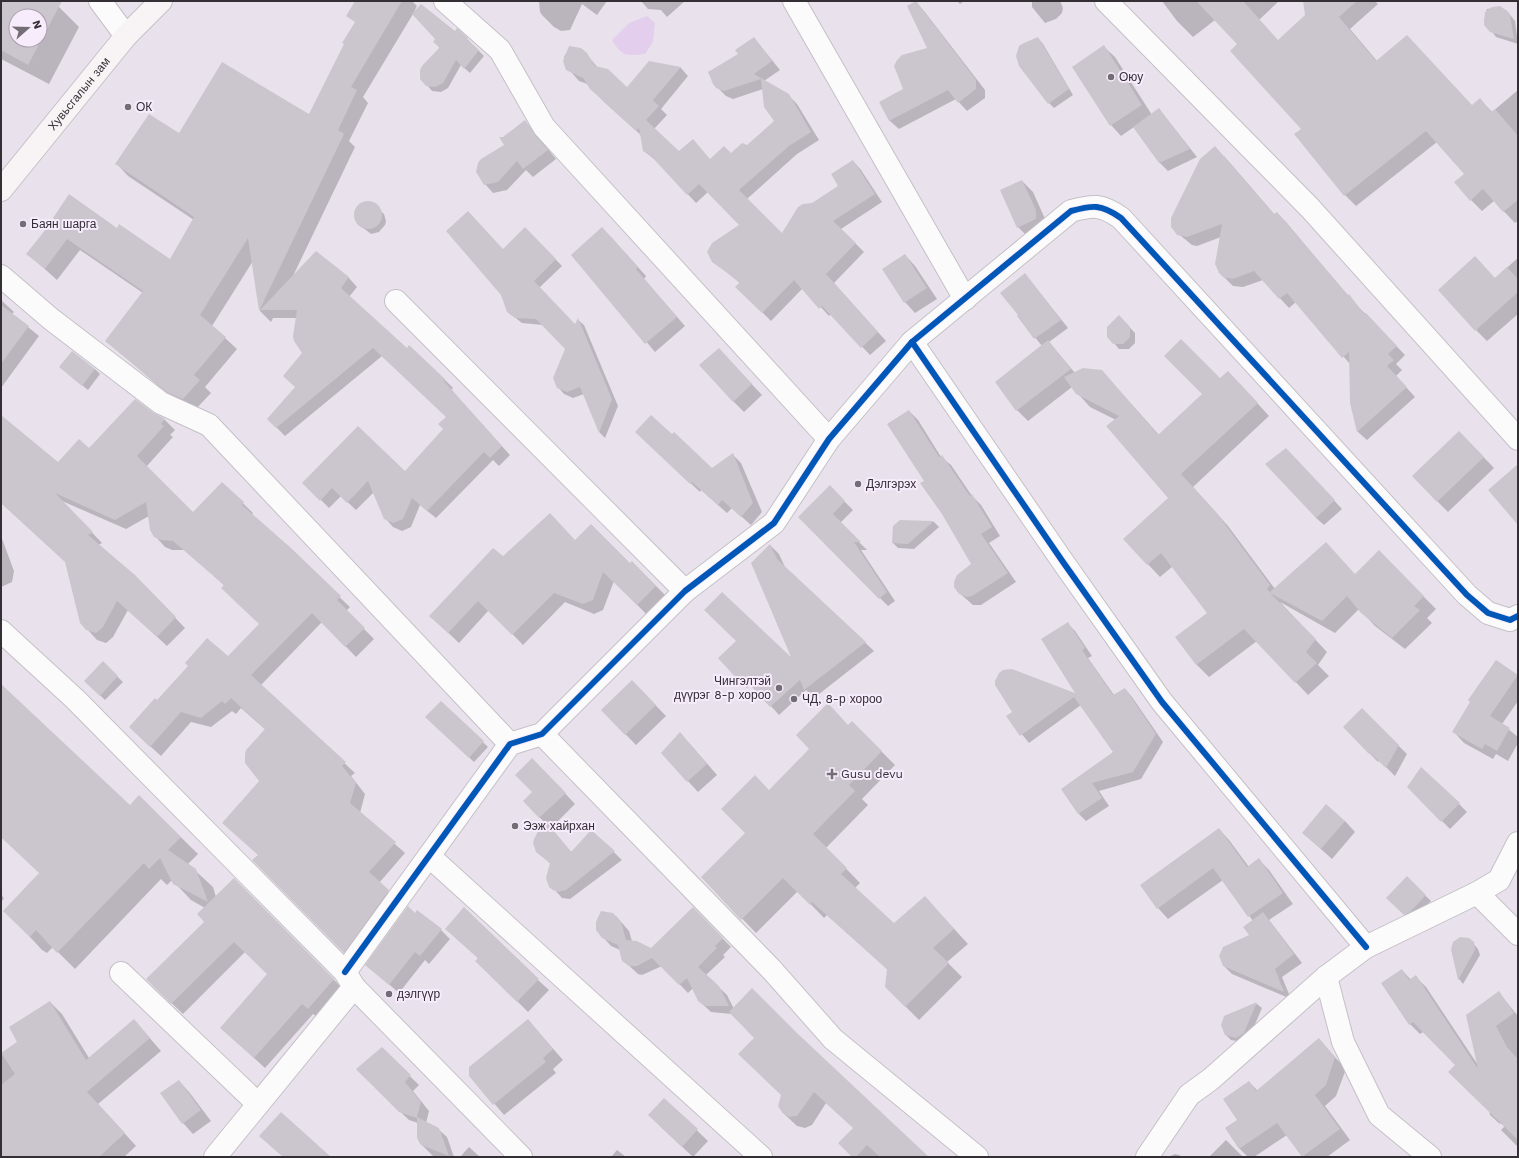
<svg xmlns="http://www.w3.org/2000/svg" width="1519" height="1158" font-family="'Work Sans',sans-serif">
<style>
.green{fill:#e4ceee}
.shadow{fill:#0003;fill-rule:evenodd}
.building{fill:#cbc6ce;fill-rule:evenodd}
.lines{fill:none;stroke-linecap:round;stroke-linejoin:round}
.street-casing{stroke:#c5c0c7;stroke-width:24}
.secondary-casing{stroke:#c5c0c7;stroke-width:24}
.street{stroke:#fcfbfc;stroke-width:22}
.secondary{stroke:#f8f4f5;stroke-width:22}
.cycleway-casing{stroke:#f7ecfc;stroke-width:8}
.cycleway{stroke:#0057b8;stroke-width:6}
.poi-dot{fill:#736e75;stroke:#f7ecfc;stroke-width:1.5}
.labels{text-anchor:middle;dominant-baseline:central;stroke-width:4;stroke-linejoin:round;paint-order:stroke}
.poi-label{font-size:12px;fill:#332f35;stroke:#f7ecfc;text-anchor:start}
.street-label{font-size:12px;fill:#332f35;stroke:#f7ecfc}
</style>
<rect width="100%" height="100%" fill="#e9e2ec"/>
<path class="green" d="M647,16L655,23L653,42L645,54C627,56 622,57 612,40L629,23Z"/>
<g class="shadow">
<path d="M1,1H48L59,7L79,27L49,84L1,59ZM16,16H40V40H16Z"/>
<polygon points="368,1 412,1 417,6 414,12 467,39 484,56 470,73 461,65 448,88 441,92 432,91 427,85 440,48 434,42 437,39 413,14 363,97 368,103 349,141 355,147 293,276 316,252 349,278 357,287 349,297 407,349 409,347 445,380 453,388 451,390 510,455 499,466 493,460 436,518 420,505 411,527 402,531 393,527 385,518 374,492 356,510 341,496 329,508 304,483 405,472 444,429 447,417 382,356 285,436 268,419 296,387 303,353 297,318 273,318 271,322 260,311 253,261 212,326 237,349 205,387 211,393 195,410 180,404 106,341 143,293 80,250 57,280 28,254 55,219 117,229 170,260 194,220 128,176 117,164 179,135 309,115"/>
<polygon points="539,1 607,1 597,15 582,4 570,30 561,31 554,27 542,15 540,12"/>
<polygon points="641,1 685,1 667,17 661,10 648,9"/>
<polygon points="957,1 964,1 960,4"/>
<polygon points="1032,1 1060,1 1063,8 1062,13 1056,19 1045,23 1032,7"/>
<polygon points="1162,1 1279,1 1259,20 1278,41 1306,16 1309,1 1375,1 1378,4 1350,29 1377,61 1473,106 1480,99 1492,112 1518,90 1518,221 1515,223 1494,201 1482,211 1471,200 1466,174 1437,142 1356,206 1345,195 1302,129 1238,45 1215,20 1193,37 1177,21"/>
<polygon points="916,2 924,11 985,90 985,98 967,111 956,99 899,129 890,121 881,102 904,90 928,48"/>
<polygon points="1500,7 1507,11 1515,21 1518,44 1496,37 1484,21 1487,9"/>
<polygon points="754,38 780,70 764,81 788,95 797,104 819,140 797,154 747,199 782,234 812,204 839,186 853,161 861,170 882,202 841,229 864,252 834,283 886,341 870,355 831,314 829,316 803,288 771,321 737,287 740,283 713,261 741,225 708,192 696,203 659,163 644,151 642,136 603,101 590,85 579,81 565,65 564,57 570,47 584,51 598,68 627,89 680,67 688,76 661,109 667,115 654,129 679,153 710,160 731,154 747,147 775,122 763,89 733,99 726,96 717,87 739,54"/>
<polygon points="1038,38 1043,44 1073,95 1054,108 1049,103"/>
<polygon points="1104,47 1115,57 1152,115 1159,109 1197,157 1168,171 1159,162 1134,127 1121,136 1111,125"/>
<polygon points="525,121 556,159 533,177 526,170 507,190 493,193 485,184 506,145 504,138"/>
<polygon points="1224,156 1275,215 1277,213 1286,222 1348,296 1405,355 1396,364 1402,370 1396,376 1415,397 1367,440 1358,432 1351,403 1350,364 1296,302 1289,308 1263,280 1243,287 1233,286 1220,273 1221,237 1197,246 1192,245 1175,231"/>
<polygon points="1022,181 1033,192 1046,221 1029,238 1018,227"/>
<polygon points="372,203 384,214 386,221 385,225 379,232 371,234 358,224 355,215 356,210 360,205"/>
<polygon points="525,228 562,266 539,288 576,326 578,320 584,325 618,406 605,438 600,433 584,394 573,398 564,394 558,387 567,349 543,325 522,323 508,312 503,250"/>
<polygon points="611,237 646,276 644,279 685,326 655,352 573,255"/>
<polygon points="905,255 915,266 937,299 915,313 905,302"/>
<polygon points="1518,258 1518,314 1487,341 1476,330 1495,278"/>
<polygon points="1025,274 1068,328 1049,342 1075,373 1102,371 1159,435 1220,380 1240,384 1269,416 1193,487 1228,526 1275,589 1355,575 1379,552 1436,609 1427,618 1432,623 1405,649 1375,626 1359,609 1335,633 1280,602 1327,652 1318,665 1329,676 1308,695 1257,641 1209,677 1197,665 1176,637 1208,614 1173,566 1160,577 1124,539 1170,498 1116,420 1090,407 1072,387 1028,421 1017,410 996,382 1042,346 1018,316"/>
<polygon points="1,300 14,312 12,314 39,336 1,388"/>
<polygon points="1119,316 1135,333 1135,343 1129,349 1119,349 1108,336"/>
<polygon points="729,360 762,395 744,412 733,401"/>
<polygon points="60,367 95,369 100,374 88,390"/>
<polygon points="909,411 918,420 941,457 951,465 972,496 981,505 1000,536 989,543 1016,582 981,605 973,605 957,591 955,582 973,564 925,481"/>
<polygon points="153,414 165,420 175,430 170,435 173,437 146,467 193,514 222,483 253,513 252,515 350,607 346,611 374,639 356,657 322,622 261,685 355,773 351,776 365,794 360,813 405,853 379,883 398,901 354,962 254,861 259,856 261,781 266,730 241,708 236,714 232,711 211,727 191,722 161,756 140,737 157,701 228,658 260,624 225,586 185,550 172,550 165,547 155,536 149,516 126,529 62,501 102,543 98,545 134,575 185,628 167,646 128,610 113,637 106,643 97,640 87,629 66,562 1,503 1,417 58,464 89,450"/>
<polygon points="645,440 712,469 733,455 741,463 762,512 751,525 732,508 727,513 701,490 700,492"/>
<polygon points="1470,443 1494,468 1448,512 1437,501"/>
<polygon points="1294,457 1342,509 1324,525 1316,518"/>
<polygon points="838,495 853,510 840,523 867,550 861,550 895,601 888,606 799,517"/>
<polygon points="900,521 934,522 939,527 914,549 898,548 893,543"/>
<polygon points="1,536 14,571 12,582 1,587"/>
<polygon points="575,541 630,564 632,562 666,596 647,615 614,581 603,610 594,614 565,602 523,645 489,610 459,643 441,626 503,558"/>
<polygon points="770,545 779,554 785,567 874,651 814,698 806,690 779,715 751,684 747,688 719,659 793,661"/>
<polygon points="1067,623 1075,631 1092,656 1088,658 1114,695 1125,689 1132,697 1163,742 1141,779 1099,791 1109,806 1086,821 1079,814 1062,790 1114,753 1081,705 1029,743 1007,716 1014,712 996,685 1077,695"/>
<polygon points="1497,661 1518,676 1518,701 1502,724 1518,737 1518,743 1508,761 1496,754 1493,759 1464,743 1454,732"/>
<polygon points="103,663 123,682 105,700 85,681"/>
<polygon points="632,681 666,716 636,745 602,710"/>
<polygon points="1,685 130,806 139,796 198,854 188,864 213,887 216,897 234,879 344,990 319,1019 313,1014 265,1068 221,1028 268,974 245,952 183,1014 158,990 205,922 205,908 191,900 172,880 167,885 161,879 75,969 53,947 47,953 42,950 5,910 40,873 1,837"/>
<polygon points="441,702 488,747 474,762 431,722"/>
<polygon points="1362,710 1407,754 1395,776 1379,760 1378,762 1344,727"/>
<polygon points="849,726 881,751 895,765 862,799 868,805 826,848 860,883 855,888 894,924 925,897 968,944 947,962 962,977 919,1020 886,987 888,970 827,915 824,918 798,891 756,933 702,877 746,833 769,791"/>
<polygon points="690,744 717,775 698,792 662,753"/>
<polygon points="543,770 575,804 551,828 572,853 592,831 622,860 570,899 562,898 554,889 551,864 537,852 544,822 524,801 533,792"/>
<polygon points="1408,787 1459,804 1467,812 1450,829"/>
<polygon points="1345,821 1355,832 1332,859 1303,833"/>
<polygon points="1219,829 1229,840 1249,867 1259,860 1269,870 1293,904 1269,920 1302,963 1282,977 1291,999 1232,974 1223,965 1251,935 1253,921 1223,880 1168,919 1158,908"/>
<polygon points="1407,878 1431,901 1415,916 1410,919 1388,898"/>
<polygon points="1,893 4,899 1,901"/>
<polygon points="693,908 731,947 723,955 725,957 706,975 727,995 734,1009 797,1035 927,1157 853,1157 854,1128 826,1103 812,1125 805,1128 797,1126 782,1112 782,1096 756,1038 731,1014 711,1012 699,1001 693,988 688,993 662,966 642,975 638,974 623,960 620,950 611,946 603,937 602,913 616,916 629,931 632,941 651,949"/>
<polygon points="415,914 441,930 450,939 429,964 425,960 399,993 367,965"/>
<polygon points="446,929 538,980 549,990 528,1012 477,961 479,959"/>
<polygon points="1469,939 1478,949 1480,955 1463,984 1459,979 1452,949"/>
<polygon points="1402,970 1411,980 1416,977 1426,987 1478,1065 1499,993 1518,1016 1518,1147 1501,1130 1505,1126 1501,1123 1500,1124 1490,1115 1489,1110 1456,1065 1423,1032 1420,1034 1410,1024"/>
<polygon points="50,1002 62,1014 89,1058 134,1020 161,1051 98,1104 136,1146 124,1157 1,1157 1,1054 18,1042"/>
<polygon points="1257,1004 1262,1008 1249,1038 1242,1042 1231,1040 1225,1034 1225,1016"/>
<polygon points="528,1020 563,1060 553,1069 556,1073 504,1115 470,1075"/>
<polygon points="1318,1039 1346,1069 1336,1096 1325,1106 1350,1140 1327,1157 1304,1157 1287,1135 1254,1157 1248,1157 1240,1149 1226,1128 1238,1120 1249,1082 1258,1091"/>
<polygon points="382,1049 419,1085 413,1091 429,1111 426,1123 438,1129 447,1137 454,1157 433,1156 419,1142 418,1123 409,1120 357,1070"/>
<polygon points="179,1081 189,1092 211,1121 193,1134 183,1123"/>
<polygon points="664,1099 708,1141 693,1157 660,1126"/>
<polygon points="1226,1140 1243,1157 1209,1157"/>
<polygon points="469,1147 480,1157 460,1157"/>
<polygon points="617,1150 626,1157 611,1157"/>
<polygon points="1175,1154 1179,1155 1183,1157 1168,1157"/>
</g>
<g class="building">
<path d="M1,1H62L28,65L1,50ZM16,16H40V40H16Z"/>
<polygon points="355,1 402,1 351,87 357,90 338,130 344,134 259,311 248,238 200,315 226,337 194,375 200,380 183,399 167,392 105,341 143,291 67,239 45,269 26,254 54,219 53,218 69,194 117,228 119,224 170,259 194,217 115,164 149,114 179,133 222,62 309,114 344,44 342,43 355,22 346,16"/>
<polygon points="916,1 976,80 976,89 958,103 948,90 889,121 879,102 903,89 894,66 897,60 902,55 927,48 907,6"/>
<polygon points="1196,1 1243,1 1278,40 1305,15 1303,1 1357,1 1339,17 1376,61 1407,35 1472,105 1480,98 1491,112 1495,109 1518,136 1518,200 1503,212 1483,189 1470,201 1454,182 1464,174 1426,131 1344,196 1294,134 1301,129 1230,51 1237,44"/>
<polygon points="421,4 455,31 457,28 468,38 467,40 479,50 464,69 456,60 443,83 435,87 426,86 420,79 420,70 422,66 440,47 433,42 435,39 412,14"/>
<polygon points="1500,6 1507,11 1510,15 1514,39 1490,32 1484,25 1485,12 1492,7"/>
<polygon points="754,37 772,61 754,74 789,94 811,132 789,146 739,190 782,233 798,207 803,204 812,203 838,186 831,174 853,160 875,194 833,221 856,243 826,274 878,332 861,348 822,306 819,309 794,280 762,313 735,287 740,282 712,262 707,252 712,243 739,225 699,184 687,195 651,156 643,151 639,128 636,131 590,89 583,78 566,70 563,61 569,46 581,48 587,53 595,66 608,69 627,87 649,61 681,67 653,100 659,106 646,120 679,151 693,139 710,159 724,146 731,153 742,143 747,145 774,121 764,107 761,79 724,91 716,88 713,84 708,72 738,54 735,50"/>
<polygon points="1038,37 1069,89 1048,104 1019,66 1016,56 1019,46 1024,43"/>
<polygon points="1104,45 1142,105 1110,126 1072,67"/>
<polygon points="1159,108 1190,149 1159,163 1133,127"/>
<polygon points="525,120 535,135 548,150 523,169 517,161 498,182 484,185 476,172 478,163 481,159 504,145 499,137 503,137"/>
<polygon points="1215,146 1274,214 1277,212 1348,295 1349,294 1364,314 1366,313 1397,346 1388,354 1394,360 1387,366 1407,387 1357,432 1350,403 1349,352 1342,358 1287,293 1279,299 1254,271 1233,279 1223,277 1219,273 1215,264 1222,224 1187,237 1177,235 1171,227 1171,218 1200,159"/>
<polygon points="1022,180 1036,210 1036,219 1017,228 1000,190"/>
<circle cx="368" cy="215" r="14"/>
<polygon points="468,211 503,249 525,227 556,259 534,281 575,324 578,318 612,399 599,433 580,387 567,392 557,388 553,378 565,349 536,319 515,318 507,312 501,295 446,231"/>
<polygon points="602,227 638,267 636,269 677,317 645,344 571,255"/>
<polygon points="316,251 349,277 341,288 407,348 409,345 445,379 444,381 502,446 490,458 484,452 427,511 412,498 403,519 393,523 384,519 368,481 347,503 332,488 320,501 302,483 358,426 405,471 443,429 438,424 446,417 373,348 276,428 267,419 295,387 283,376 302,353 294,341 293,336 297,310 260,310"/>
<polygon points="905,254 927,288 904,303 882,269"/>
<polygon points="1475,256 1495,278 1507,267 1518,279 1518,292 1475,331 1438,290"/>
<polygon points="1025,273 1061,320 1034,339 1017,316 1018,315 1000,293"/>
<polygon points="1,305 29,326 1,364"/>
<polygon points="1119,315 1130,327 1130,337 1123,344 1113,344 1107,337 1107,327"/>
<polygon points="1181,339 1220,378 1228,371 1258,403 1181,474 1216,512 1270,585 1267,589 1270,592 1326,542 1355,574 1379,550 1424,596 1414,606 1420,610 1392,638 1361,613 1347,596 1322,621 1270,593 1316,639 1306,652 1317,663 1295,683 1244,629 1196,665 1175,637 1207,613 1161,553 1147,565 1123,539 1168,498 1106,426 1119,416 1076,394 1064,377 1083,368 1102,370 1158,435 1202,394 1164,356"/>
<polygon points="1048,340 1071,369 1016,411 995,382"/>
<polygon points="719,348 752,384 733,402 699,365"/>
<polygon points="72,351 95,369 82,386 59,367"/>
<polygon points="135,399 154,413 165,419 161,424 164,426 137,456 193,512 222,482 244,502 242,505 291,548 341,596 337,600 365,628 345,647 312,613 251,675 346,762 342,766 356,783 350,803 396,842 369,872 389,890 344,953 252,860 258,855 222,823 259,781 245,763 245,754 246,750 265,729 231,698 225,704 222,701 201,718 181,712 150,747 129,727 155,698 157,700 188,666 185,663 207,638 228,656 259,624 221,588 224,585 173,541 161,540 154,537 150,530 146,502 115,520 55,493 93,532 88,535 135,575 176,617 157,637 117,601 103,627 96,633 86,630 80,623 65,562 1,503 1,415 58,462 79,439 89,448"/>
<polygon points="909,410 939,457 942,455 970,496 972,494 992,527 981,534 1008,573 972,596 967,597 959,594 954,587 954,582 957,575 971,564 942,514 920,483 924,481 887,424"/>
<polygon points="651,415 672,434 674,432 712,468 733,453 753,503 741,517 722,500 718,505 692,482 690,484 635,432"/>
<polygon points="1459,431 1484,457 1437,502 1412,476"/>
<polygon points="1286,448 1335,500 1316,518 1265,464"/>
<polygon points="1518,464 1518,525 1488,490"/>
<polygon points="830,485 845,501 833,514 861,542 854,542 887,592 879,599 798,517"/>
<polygon points="550,513 575,540 591,524 630,563 632,561 656,586 637,605 603,572 593,600 583,604 554,593 512,635 478,601 448,633 429,616 493,548 503,556"/>
<polygon points="900,520 934,521 908,544 892,543 893,526"/>
<polygon points="770,544 777,559 866,642 804,690 800,680 770,707 742,676 738,680 718,658 736,641 704,610 722,592 791,657 751,563"/>
<polygon points="1068,622 1085,648 1082,650 1113,695 1125,688 1156,734 1133,772 1092,783 1102,798 1078,814 1061,789 1113,752 1074,697 1020,736 1006,716 1012,712 995,685 995,681 999,673 1003,670 1012,669 1075,693 1041,639"/>
<polygon points="1496,660 1518,675 1490,716 1510,728 1497,751 1485,744 1482,749 1452,732 1470,702 1468,700"/>
<polygon points="103,661 118,676 100,696 84,681"/>
<polygon points="632,680 656,705 625,735 601,710"/>
<polygon points="1,684 130,805 139,795 181,837 168,850 196,869 208,902 173,884 160,858 149,869 144,863 57,953 36,930 30,937 3,911 39,873 1,837"/>
<polygon points="441,701 484,741 469,758 425,717"/>
<polygon points="828,703 848,725 852,721 882,751 849,785 855,791 813,834 847,868 841,874 894,923 925,896 954,929 933,948 949,963 905,1007 885,987 887,969 812,902 810,905 783,878 741,920 701,877 745,833 721,809 755,775 769,790 809,749 796,735"/>
<polygon points="1362,708 1399,745 1386,768 1370,753 1369,754 1343,727"/>
<polygon points="680,732 707,764 687,782 661,753"/>
<polygon points="532,758 566,793 539,818 523,801 532,792 515,775"/>
<polygon points="1421,767 1460,803 1441,822 1407,787"/>
<polygon points="1326,804 1345,821 1321,849 1302,833"/>
<polygon points="544,820 571,852 591,830 615,851 566,890 558,892 553,890 549,887 546,878 550,863 536,852 533,843 534,839"/>
<polygon points="1219,828 1247,867 1259,858 1283,893 1248,917 1213,868 1157,909 1140,885"/>
<polygon points="1407,876 1426,895 1410,912 1404,915 1386,898"/>
<polygon points="234,878 334,979 308,1009 302,1004 254,1058 220,1028 267,974 234,942 171,1004 146,979 204,922 197,914"/>
<polygon points="408,906 415,913 417,910 442,929 420,956 415,952 389,985 365,965"/>
<polygon points="464,907 539,979 517,1002 475,961 478,958 445,929"/>
<polygon points="693,907 723,938 715,946 717,948 698,967 719,986 729,1006 706,1006 702,1004 698,1001 687,978 679,985 652,958 637,966 629,966 622,961 618,945 602,938 596,930 596,922 601,911 613,913 621,922 626,940 637,941 651,948"/>
<polygon points="1263,912 1294,954 1275,969 1284,992 1223,966 1219,956 1223,947 1249,935 1243,927"/>
<polygon points="1460,937 1469,938 1474,942 1475,950 1458,980 1451,949 1453,942"/>
<polygon points="1402,969 1409,980 1416,975 1478,1069 1466,1015 1499,991 1514,1013 1496,1026 1507,1047 1518,1059 1518,1140 1448,1072 1455,1065 1413,1022 1409,1025 1381,983"/>
<polygon points="752,988 797,1033 929,1157 880,1157 867,1145 856,1157 852,1157 838,1143 853,1128 814,1092 797,1116 789,1117 782,1112 778,1106 781,1095 738,1054 754,1038 729,1012"/>
<polygon points="50,1001 86,1060 134,1019 150,1038 87,1092 125,1133 99,1157 1,1157 1,1085 15,1074 1,1053 17,1042 9,1027"/>
<polygon points="1257,1002 1244,1033 1236,1038 1225,1035 1221,1025 1224,1016"/>
<polygon points="528,1019 553,1049 543,1058 546,1062 493,1105 469,1076 469,1067"/>
<polygon points="1319,1038 1335,1057 1326,1085 1315,1095 1340,1129 1302,1157 1277,1123 1239,1149 1225,1128 1237,1120 1223,1099 1249,1081 1256,1091"/>
<polygon points="382,1047 411,1075 405,1082 421,1102 417,1117 439,1128 449,1156 421,1145 417,1138 417,1118 399,1112 356,1069"/>
<polygon points="179,1080 201,1110 182,1124 160,1093"/>
<polygon points="664,1098 698,1129 682,1147 648,1115"/>
<polygon points="281,1112 331,1157 283,1157 259,1136"/>
</g>
<g class="lines">
<defs>
<g id="street">
<polyline points="100,1 126,36"/>
<polyline points="445,1 500,50 544,127 829,439"/>
<polyline points="794,1 965,299"/>
<polyline points="1106,1 1310,208 1518,439"/>
<polyline points="1,276 51,319 161,403 209,425 510,744"/>
<polyline points="396,301 685,591"/>
<polyline points="912,342 1063,562 1162,702 1366,947"/>
<polyline points="1,631 75,699 345,972 354,987 521,1157"/>
<polyline points="542,734 772,970 833,1039 977,1157"/>
<polyline points="429,856 761,1157"/>
<polyline points="1477,893 1518,934"/>
<path d="M345,972L510,744L542,734L685,591L774,523L829,439L912,342L1071,211C1093,205 1101,204 1121,218L1467,595L1488,613L1510,620L1518,616"/>
<polyline points="121,973 258,1104"/>
<polyline points="1326,977 1343,1042 1379,1115 1430,1157"/>
<polyline points="215,1157 354,987"/>
<polyline points="1147,1157 1189,1095 1211,1079 1326,977 1366,947 1477,893 1499,880 1518,843"/>
</g>
<g id="secondary">
<path id="s1" d="M1,190L126,36L161,1"/>
</g>
</defs>
<use href="#street" class="street-casing"/>
<use href="#secondary" class="secondary-casing"/>
<use href="#street" class="street"/>
<use href="#secondary" class="secondary"/>
<defs>
<g id="cycleway">
<polyline points="912,342 1063,562 1162,702 1366,947"/>
<path d="M345,972L510,744L542,734L685,591L774,523L829,439L912,342L1071,211C1093,205 1101,204 1121,218L1467,595L1488,613L1510,620L1518,616"/>
</g>
</defs>
<use href="#cycleway" class="cycleway-casing"/>
<use href="#cycleway" class="cycleway"/>
</g>
<g class="poi-dot">
<circle cx="1111" cy="77" r="4"/>
<circle cx="128" cy="107" r="4"/>
<circle cx="23" cy="224" r="4"/>
<circle cx="858" cy="484" r="4"/>
<circle cx="779" cy="688" r="4"/>
<circle cx="794" cy="699" r="4"/>
<path d="M830 768h4v4h4v4h-4v4h-4v-4h-4v-4h4z"/>
<circle cx="515" cy="826" r="4"/>
<circle cx="389" cy="994" r="4"/>
</g>
<g class="labels">
<g class="poi-label">
<text x="1119" y="77">Оюу</text>
<text x="136" y="107">ОК</text>
<text x="31" y="224">Баян шарга</text>
<text x="866" y="484">Дэлгэрэх</text>
<text x="771" y="681" text-anchor="end">Чингэлтэй<tspan x="771" dy="14">дүүрэг 8-р хороо</tspan></text>
<text x="802" y="699">ЧД, 8-р хороо</text>
<text x="841" y="774">Gusu devu</text>
<text x="523" y="826">Ээж хайрхан</text>
<text x="397" y="994">дэлгүүр</text>
</g>
<g class="street-label">
<text stroke="none"><textPath href="#s1" startOffset="124">Хувьсгалын зам</textPath></text>
</g>
</g>
<rect width="1519" height="1158" fill="none" stroke="#332f35" stroke-width="4"/>
<g transform="translate(28 28) rotate(70)"><circle r="19" fill="#f7ecfc" stroke="#a9a0ac"/>
<path d="M0-3L7 15L0 10L-7 15Z" fill="#736e75"/>
<text y="-6" font-size="11" font-weight="bold" text-anchor="middle" fill="#332f35">N</text>
</g>
</svg>
